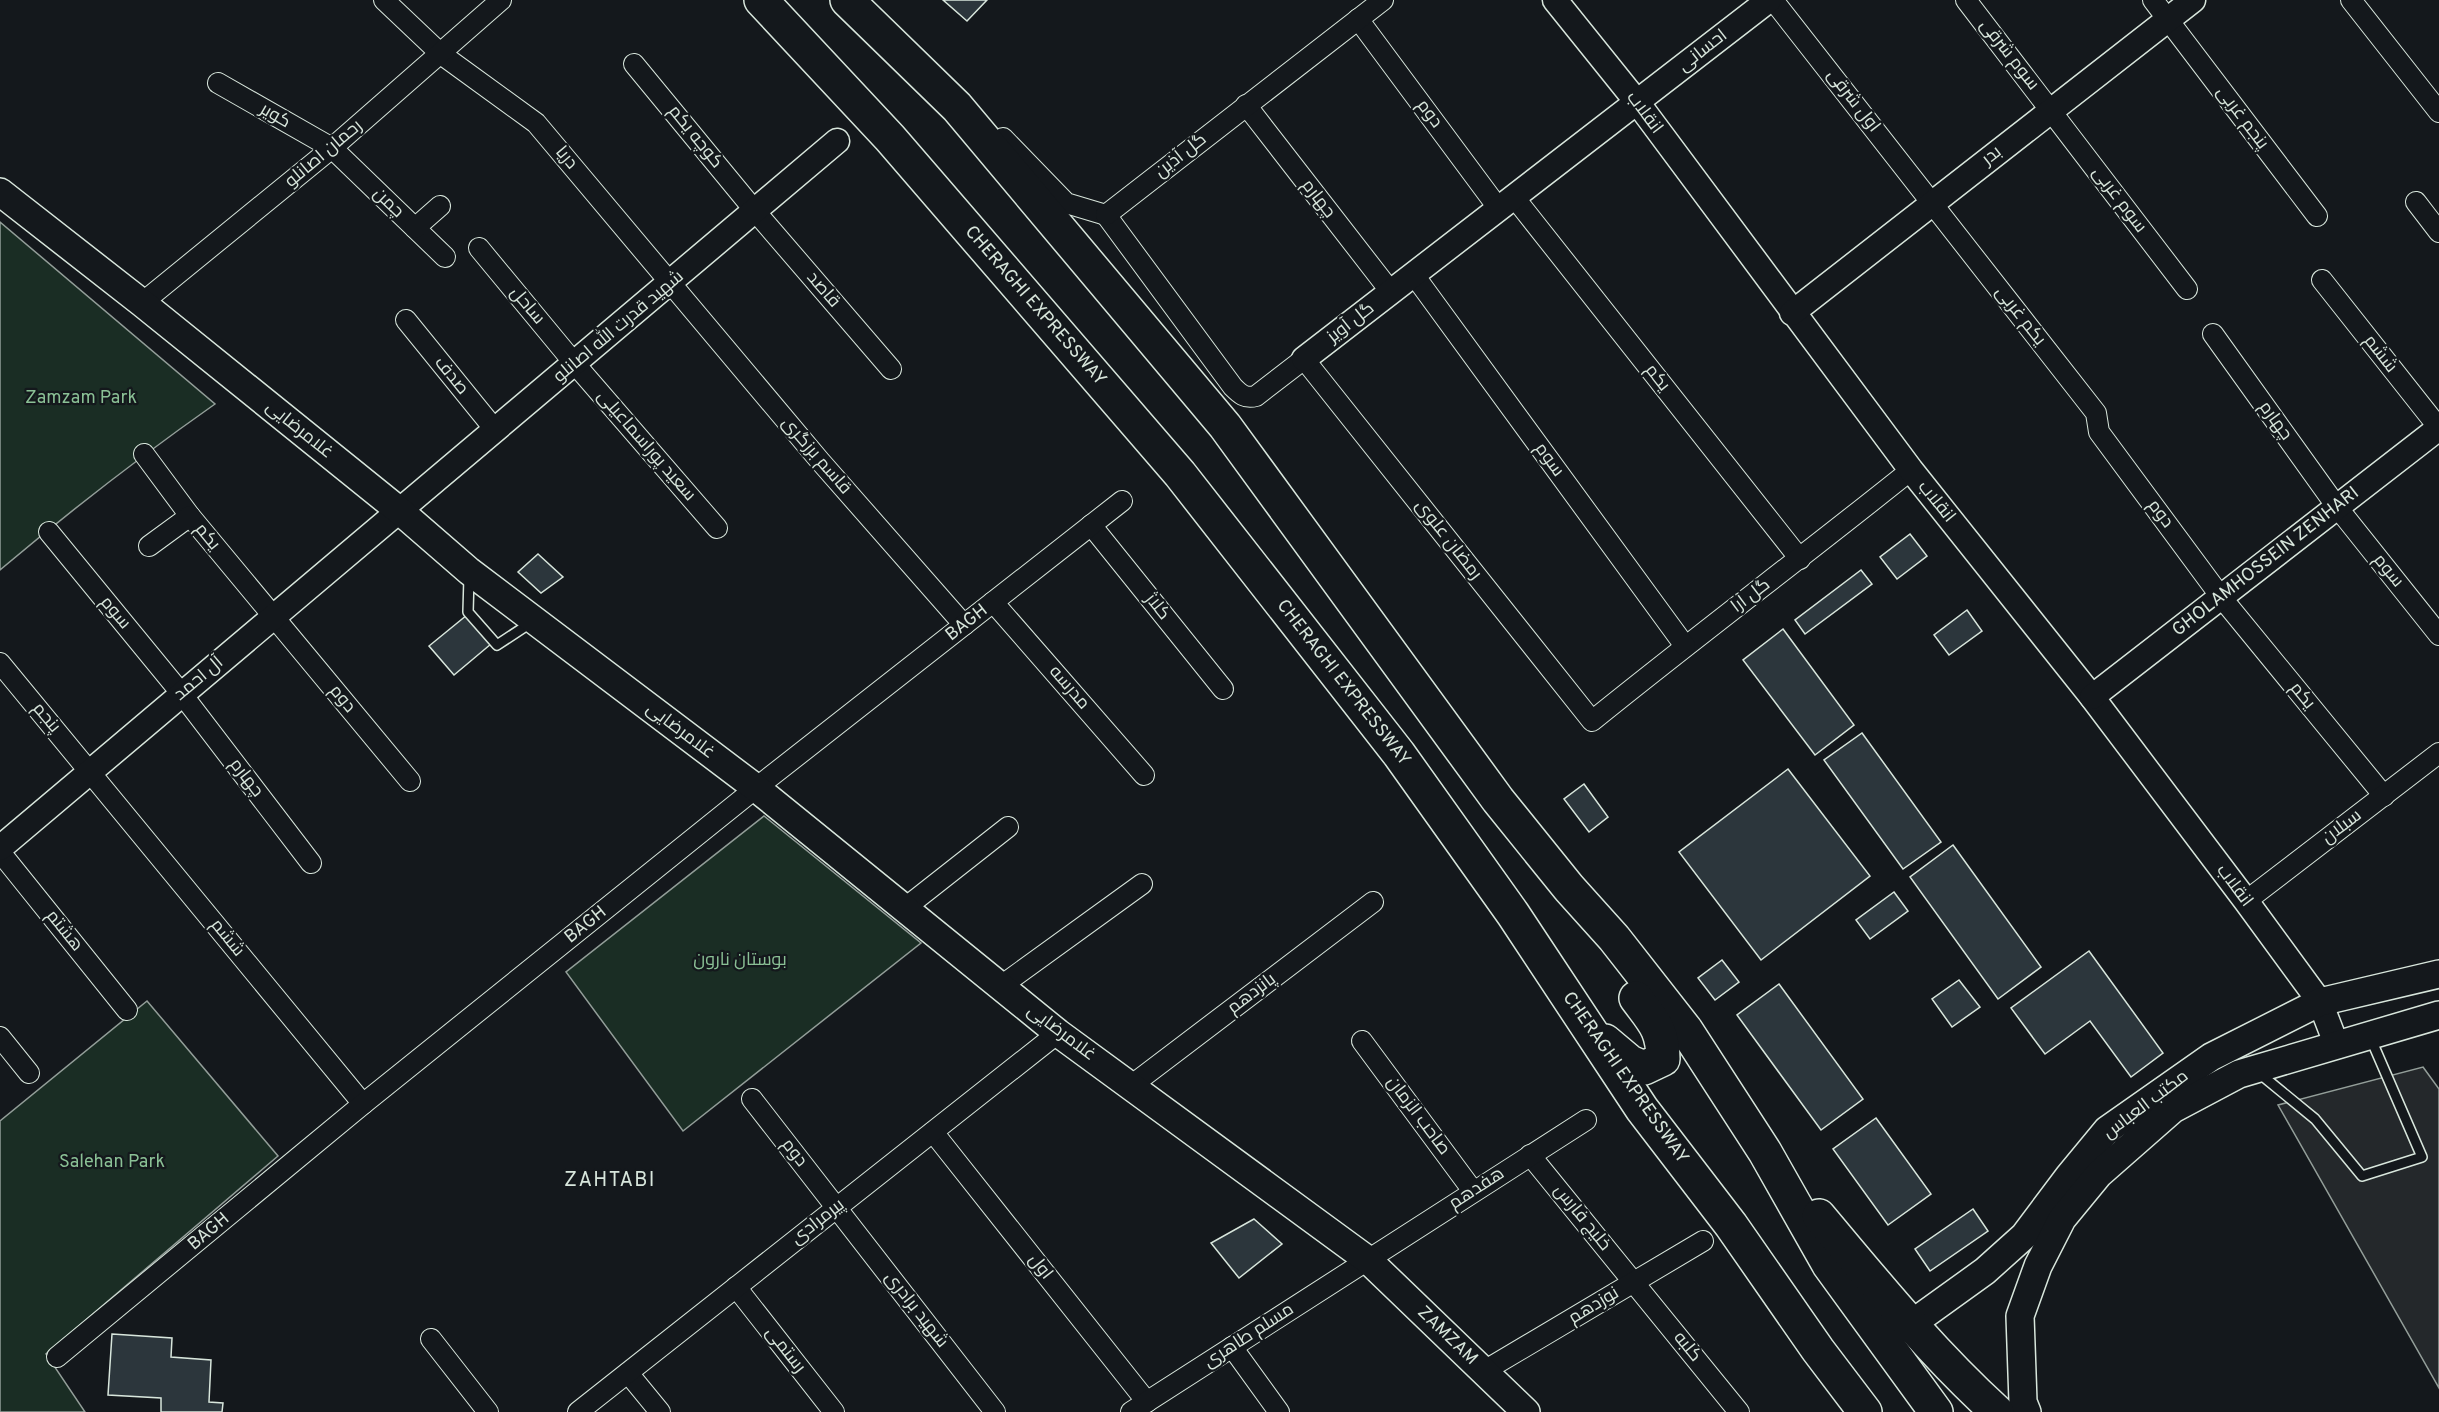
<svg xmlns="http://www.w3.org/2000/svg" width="2439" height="1412" font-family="Overpass,Cairo,sans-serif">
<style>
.green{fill:#1a2d24;stroke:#939e99;stroke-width:1.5}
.parking{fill:#24282b;stroke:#939e99;stroke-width:1.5}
.building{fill:#2c363c;stroke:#d8e6dc;stroke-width:1.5}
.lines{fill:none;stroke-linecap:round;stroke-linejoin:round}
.service-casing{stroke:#d8e6dc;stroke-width:12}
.minor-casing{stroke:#d8e6dc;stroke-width:22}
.tertiary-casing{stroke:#d8e6dc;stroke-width:27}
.secondary-casing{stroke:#d8e6dc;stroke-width:30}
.trunk-casing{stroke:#d8e6dc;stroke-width:36}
.service{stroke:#14181c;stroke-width:9}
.minor{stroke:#14181c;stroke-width:20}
.tertiary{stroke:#14181c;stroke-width:24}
.secondary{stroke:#14181c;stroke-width:27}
.trunk{stroke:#14181c;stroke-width:33}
.labels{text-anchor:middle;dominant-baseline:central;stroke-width:4.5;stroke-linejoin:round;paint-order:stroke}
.street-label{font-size:18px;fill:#d8e6dc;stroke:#14181c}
.park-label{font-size:18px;fill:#8ac095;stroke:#14181c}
.neighbourhood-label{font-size:20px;letter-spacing:1.5px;fill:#d8e6dc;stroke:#14181c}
</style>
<rect width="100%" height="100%" fill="#14181c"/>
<g class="green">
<path d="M0,222L215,404C141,456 70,511 0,570Z"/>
<polygon points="764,816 921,943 683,1131 566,972"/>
<polygon points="147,1001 278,1156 46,1354 85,1412 0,1412 0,1121"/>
</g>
<polygon class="parking" points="2423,1067 2439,1089 2439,1388 2278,1105"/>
<g class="building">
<polygon points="943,0 987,0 967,21"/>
<polygon points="1910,534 1927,556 1897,579 1880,557"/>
<polygon points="538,554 563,577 541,593 518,572"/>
<polygon points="1861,570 1872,584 1805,634 1795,620"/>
<polygon points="1967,610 1982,631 1949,655 1934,635"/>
<polygon points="467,615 491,644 454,675 429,646"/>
<polygon points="1783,629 1854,725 1815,755 1743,660"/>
<polygon points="1862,733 1941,842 1903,869 1824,760"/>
<polygon points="1788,769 1870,876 1761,960 1679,852"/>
<polygon points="1584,784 1608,817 1589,832 1564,799"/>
<polygon points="1953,845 2041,967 1998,999 1910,877"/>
<polygon points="1894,892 1908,911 1870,939 1856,920"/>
<polygon points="2089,951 2163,1053 2131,1077 2090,1021 2045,1054 2011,1008"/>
<polygon points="1722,960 1739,982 1715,1000 1698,978"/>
<polygon points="1959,980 1980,1007 1952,1027 1932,999"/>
<polygon points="1779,984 1863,1099 1821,1130 1737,1015"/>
<polygon points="1876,1118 1931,1194 1888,1225 1833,1149"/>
<polygon points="1973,1209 1988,1231 1930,1271 1915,1249"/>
<polygon points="1254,1219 1282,1244 1239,1278 1211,1243"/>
<polygon points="112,1334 172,1338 171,1357 211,1360 209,1402 223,1403 222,1412 161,1412 161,1398 108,1395"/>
</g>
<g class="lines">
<defs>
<g id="service">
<polyline points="469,577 468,612 497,645 532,622"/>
<polyline points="2259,1073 2315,1119 2362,1176 2422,1157 2370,1037"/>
</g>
<g id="minor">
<polyline points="384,0 441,54 536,123 820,461 964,625"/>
<polyline points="1773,0 2096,413 2099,432 2221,597 2384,796"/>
<polyline points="1966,0 2187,289"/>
<polyline points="2153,0 2317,216"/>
<polyline points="2351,0 2439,112"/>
<polyline points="1358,19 1499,209"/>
<polyline points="634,64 755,211 891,369"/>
<polyline points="218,83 332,148 445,257"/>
<polyline points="1246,105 1391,292"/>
<polyline points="1003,138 1066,203 1106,215"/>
<polyline points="1514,197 1800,559"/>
<polyline points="2416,202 2439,232"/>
<path d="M1106,215L1233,387C1240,394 1245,399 1256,396L1304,359L1592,721C1697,636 1805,555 1911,470"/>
<polyline points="1106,215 1383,0"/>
<polyline points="415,228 440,206"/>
<polyline points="479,248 575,364 717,528"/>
<polyline points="1414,275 1685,646"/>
<polyline points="2322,280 2439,428"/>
<polyline points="142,303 332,148 501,0"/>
<polyline points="406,320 496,431"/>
<polyline points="2213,334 2337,507 2439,635"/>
<polyline points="144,454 190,516 410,781"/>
<polyline points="1091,525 1223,689"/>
<polyline points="49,532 181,693 311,863"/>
<polyline points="149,546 190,516"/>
<polyline points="993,602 1144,775"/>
<polyline points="0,663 363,1104"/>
<polyline points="0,852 127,1010"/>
<polyline points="2246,901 2439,753"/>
<polyline points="905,908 1008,827"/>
<polyline points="1001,986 1142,884"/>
<polyline points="0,1037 29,1073"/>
<polyline points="1362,1041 1473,1191"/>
<polyline points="1132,1085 1373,902"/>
<polyline points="752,1099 995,1412"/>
<polyline points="933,1132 1147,1402"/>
<polyline points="1530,1155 1739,1412"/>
<polyline points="736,1287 834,1412"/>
<polyline points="431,1339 488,1412"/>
<polyline points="1232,1347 1279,1412"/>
<polyline points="57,1357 363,1104 756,788 1122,501"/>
<polyline points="1484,1371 1703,1241"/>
<polyline points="628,1373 660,1412"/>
<polyline points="578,1412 1058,1033"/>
<polyline points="1131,1412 1586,1120"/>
</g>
<g id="tertiary">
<polyline points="1555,0 1637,102 1911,470 2092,697 2246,901 2320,1002 2337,1046"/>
<polyline points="1792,313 2193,0"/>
<polyline points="1304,359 1769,0"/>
<polyline points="2092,697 2439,428"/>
<polyline points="0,848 837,141"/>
</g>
<g id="secondary">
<polyline points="0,192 142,303 401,512 469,571 756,788 1058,1033 1368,1260 1526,1412"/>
<polyline points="1910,1325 1985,1271 2024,1236 2069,1176 2107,1130 2211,1057 2320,1002 2439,974"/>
<polyline points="2027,1412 2023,1402 2020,1316 2038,1266 2062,1219 2099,1174 2173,1109 2239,1074 2439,1015"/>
</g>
<g id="trunk">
<polyline points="761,0 890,138 1180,474 1399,754 1513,914 1642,1109 1731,1225 1818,1350 1865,1412"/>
<polyline points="847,0 957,107 1225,426 1498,800 1569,888 1614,938 1686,1030 1765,1152 1829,1265 1936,1412"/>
<path d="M1605,1041L1630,1062L1644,1068L1663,1059C1663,1029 1653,1021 1636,998"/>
<path d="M1819,1216C1876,1284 1931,1352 1997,1412"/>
</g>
</defs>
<use href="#service" class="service-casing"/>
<use href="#minor" class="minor-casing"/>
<use href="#tertiary" class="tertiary-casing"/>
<use href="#secondary" class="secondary-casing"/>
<use href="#trunk" class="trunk-casing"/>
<use href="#service" class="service"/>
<use href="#minor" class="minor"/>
<use href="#tertiary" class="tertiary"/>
<use href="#secondary" class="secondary"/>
<use href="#trunk" class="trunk"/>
</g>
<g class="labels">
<g class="street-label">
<text transform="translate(1703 51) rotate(-38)">احسانی</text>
<text transform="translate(2009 55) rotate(52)">سوم شرقی</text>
<text transform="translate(1853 101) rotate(52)">اول شرقی</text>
<text transform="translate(1644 113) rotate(53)">انقلاب</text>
<text transform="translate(1429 114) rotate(53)">دوم</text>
<text transform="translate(275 116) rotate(30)">کویر</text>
<text transform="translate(2242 118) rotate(53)">پنجم غربی</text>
<text transform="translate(695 137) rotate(51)">کوچه یکم</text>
<text transform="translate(324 154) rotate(-40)">رحمان اصانلو</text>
<text transform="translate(1181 156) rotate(-38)">گل آذین</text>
<text transform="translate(1992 156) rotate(-38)">بدر</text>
<text transform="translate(566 158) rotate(50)">دریا</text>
<text transform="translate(1318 199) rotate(52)">چهارم</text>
<text transform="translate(2119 200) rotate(53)">سوم غربی</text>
<text transform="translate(388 203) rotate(44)">چمن</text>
<text transform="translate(823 290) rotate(49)">قاصد</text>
<text transform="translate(527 306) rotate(50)">ساحل</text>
<text transform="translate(1035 306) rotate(49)">CHERAGHI EXPRESSWAY</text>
<text transform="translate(2020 316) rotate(52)">یکم غربی</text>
<text transform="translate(1351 323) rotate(-38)">گل آویز</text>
<text transform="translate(619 327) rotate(-40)">شهید قدرت الله اصانلو</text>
<text transform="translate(2380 354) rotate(52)">ششم</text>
<text transform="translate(451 376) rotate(51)">صدف</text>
<text transform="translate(1657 378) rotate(52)">یکم</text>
<text transform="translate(2275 421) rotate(54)">چهارم</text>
<text transform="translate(299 430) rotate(39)">غلامرضایی</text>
<text transform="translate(646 446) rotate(49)">سعید پوراسماعیلی</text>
<text transform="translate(816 456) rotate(49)">قاسم برزگری</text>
<text transform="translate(1549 460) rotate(54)">سوم</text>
<text transform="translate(1936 502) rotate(51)">انقلاب</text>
<text transform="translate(2160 514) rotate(53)">دوم</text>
<text transform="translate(207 537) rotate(51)">یکم</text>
<text transform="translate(1448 540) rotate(52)">رمضان علوی</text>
<text transform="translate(2266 562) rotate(-38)">GHOLAMHOSSEIN ZENHARI</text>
<text transform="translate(2388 571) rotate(51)">سوم</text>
<text transform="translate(1751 596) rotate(-37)">گل آرا</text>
<text transform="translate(1157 607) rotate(51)">کلاژ</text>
<text transform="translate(115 613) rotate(50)">سوم</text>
<text transform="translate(967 623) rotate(-38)">BAGH</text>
<text transform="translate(199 679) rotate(-40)">آل احمد</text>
<text transform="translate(1343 683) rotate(52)">CHERAGHI EXPRESSWAY</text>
<text transform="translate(1069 688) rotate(49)">مدرسه</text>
<text transform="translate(2302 696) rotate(51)">یکم</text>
<text transform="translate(342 699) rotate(50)">دوم</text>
<text transform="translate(46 718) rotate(50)">پنجم</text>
<text transform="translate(680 731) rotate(37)">غلامرضایی</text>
<text transform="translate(246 778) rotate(52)">چهارم</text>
<text transform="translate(2342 827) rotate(-37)">سبلان</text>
<text transform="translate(2234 886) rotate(53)">انقلاب</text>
<text transform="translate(586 925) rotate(-39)">BAGH</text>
<text transform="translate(64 931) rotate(51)">هشتم</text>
<text transform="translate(227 938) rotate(51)">ششم</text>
<text transform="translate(1252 994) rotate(-37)">پانزدهم</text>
<text transform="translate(1061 1033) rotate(37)">غلامرضایی</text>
<text transform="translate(1625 1078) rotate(55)">CHERAGHI EXPRESSWAY</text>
<text transform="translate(2146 1105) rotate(-37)">مکتب العباس</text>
<text transform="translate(1418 1116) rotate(53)">صاحب الزمان</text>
<text transform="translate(794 1153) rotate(52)">دوم</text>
<text transform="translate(1477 1189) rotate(-33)">هفدهم</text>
<text transform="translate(1582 1218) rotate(51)">خلیج فارس</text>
<text transform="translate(818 1222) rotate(-38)">پیرمرادی</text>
<text transform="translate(209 1232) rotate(-40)">BAGH</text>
<text transform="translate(1040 1267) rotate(52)">اول</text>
<text transform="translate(1594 1306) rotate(-31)">نوزدهم</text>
<text transform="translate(916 1310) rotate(52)">شهید برادری</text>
<text transform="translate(1249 1336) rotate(-33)">مسلم طاهری</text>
<text transform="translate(1447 1336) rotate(44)">ZAMZAM</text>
<text transform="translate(1687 1347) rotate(51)">کلبه</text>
<text transform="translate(785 1350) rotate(52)">رستمی</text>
</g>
<g class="park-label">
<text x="81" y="398">Zamzam Park</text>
<text x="740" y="960">بوستان نارون</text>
<text x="112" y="1162">Salehan Park</text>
</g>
<g class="neighbourhood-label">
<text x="610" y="1181">ZAHTABI</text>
</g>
</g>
</svg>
